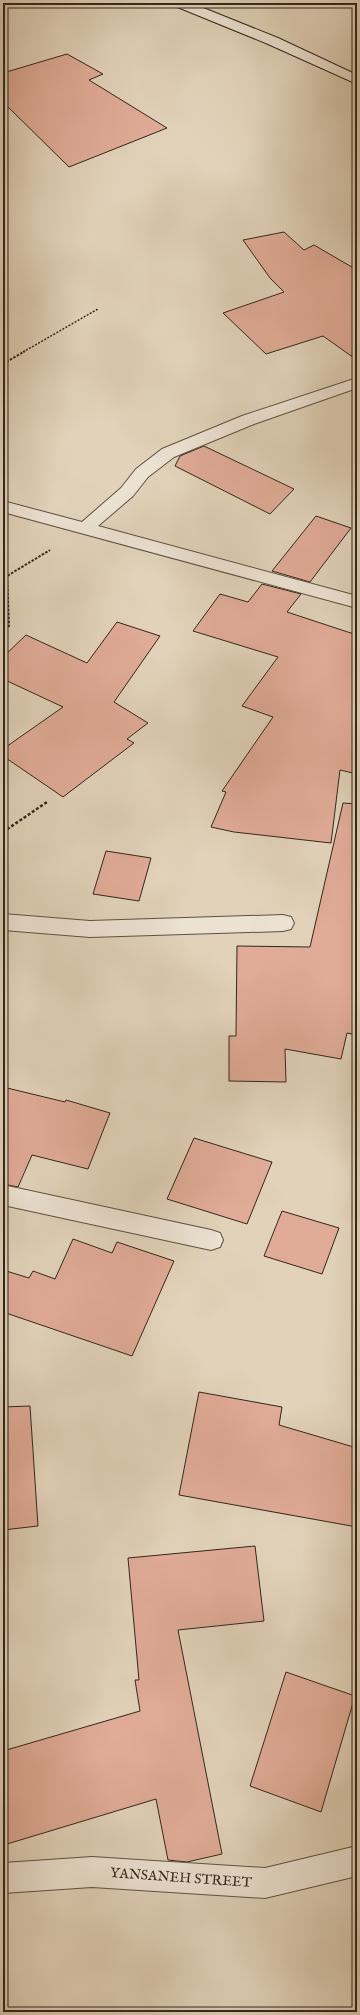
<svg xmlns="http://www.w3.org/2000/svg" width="360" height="2015" font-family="'IM FELL English',serif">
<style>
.building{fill:#e0ab97;stroke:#33261d}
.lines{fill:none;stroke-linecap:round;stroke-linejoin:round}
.street-casing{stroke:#5e5144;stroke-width:2}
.secondary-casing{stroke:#33261d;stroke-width:2}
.path-far2{stroke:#33261d;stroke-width:1.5;stroke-dasharray:2 1.5;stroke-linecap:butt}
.path-far1{stroke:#33261d;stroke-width:2;stroke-dasharray:2.5 1.5;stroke-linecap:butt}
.path{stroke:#33261d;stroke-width:2.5;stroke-dasharray:3 2;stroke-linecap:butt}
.street{fill:#ece2d2;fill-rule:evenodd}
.secondary{fill:#ece2d2;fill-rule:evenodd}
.labels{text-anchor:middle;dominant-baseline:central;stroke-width:3;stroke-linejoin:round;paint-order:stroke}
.near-street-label{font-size:14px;fill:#33261d;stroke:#ece2d2}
</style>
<rect width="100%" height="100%" fill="#e1d2b9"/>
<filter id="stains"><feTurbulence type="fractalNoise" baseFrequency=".005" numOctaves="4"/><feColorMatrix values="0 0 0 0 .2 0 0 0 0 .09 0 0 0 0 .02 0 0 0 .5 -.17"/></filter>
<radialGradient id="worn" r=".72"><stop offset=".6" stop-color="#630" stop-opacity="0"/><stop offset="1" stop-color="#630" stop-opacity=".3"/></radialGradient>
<g class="building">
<polygon points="67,54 103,74 89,80 167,128 69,167 3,102 3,73"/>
<polygon points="284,232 304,250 314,245 357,270 357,360 323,336 266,354 223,313 284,292 270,278 243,240"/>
<polygon points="204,446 294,489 270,514 175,466 180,456"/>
<polygon points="316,516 351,528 310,582 272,571"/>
<polygon points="262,584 301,594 287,612 357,635 357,774 340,770 331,843 234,832 211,827 226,792 222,791 273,717 242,706 278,657 193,631 220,594 248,602"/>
<polygon points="117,622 160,636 114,702 148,723 127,739 134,743 63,797 3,756 3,749 63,707 3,679 3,657 26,635 87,663"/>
<polygon points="343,803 357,804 357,1035 347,1033 341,1059 285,1049 286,1082 229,1081 229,1036 236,1036 237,946 310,947"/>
<polygon points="106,851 151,858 139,901 93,894"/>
<polygon points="3,1087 65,1102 66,1100 110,1113 88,1169 32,1155 18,1187 3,1184"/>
<polygon points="194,1138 272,1162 247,1224 167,1199"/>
<polygon points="282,1211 339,1228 322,1274 264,1256"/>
<polygon points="73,1239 112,1253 117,1242 174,1261 132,1356 3,1312 3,1270 29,1278 33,1271 55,1279"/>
<polygon points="199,1392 282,1407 279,1425 357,1448 357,1527 179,1495"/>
<polygon points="30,1406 38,1526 3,1530 3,1407"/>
<polygon points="255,1546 264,1621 178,1630 222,1854 187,1862 168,1860 156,1799 7,1844 3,1826 3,1751 140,1711 135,1680 139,1680 128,1558"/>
<polygon points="286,1672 355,1696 321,1812 250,1786"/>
</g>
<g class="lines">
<defs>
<g id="street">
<polygon points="357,378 357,388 254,424 174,457 148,477 133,496 98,526 357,596 357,608 3,512 3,501 82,522 121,488 136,469 162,449 242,416"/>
<polygon points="3,914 90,921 283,915 291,917 294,923 291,929 283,931 90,937 3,930"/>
<polygon points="3,1185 211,1230 220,1233 223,1240 220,1247 211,1250 3,1205"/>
<polygon points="357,1846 357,1876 265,1898 92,1887 3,1893 3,1863 92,1857 265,1868"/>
</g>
<polygon id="secondary" points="174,3 191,3 278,38 357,75 357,84 268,44 175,6"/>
</defs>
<use href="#street" class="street-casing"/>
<use href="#secondary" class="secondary-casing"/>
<polyline class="path-far2" points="23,352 98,309"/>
<g class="path-far1">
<polyline points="3,364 25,351"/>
<polyline points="3,633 9,626 7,576 50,550"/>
</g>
<polyline class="path" points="3,832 47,802"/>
<use href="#street" class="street"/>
<use href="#secondary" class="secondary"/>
</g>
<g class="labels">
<g class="near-street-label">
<text transform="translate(181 1878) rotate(4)">YANSANEH STREET</text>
</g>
</g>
<rect width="360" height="2015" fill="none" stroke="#e1d2b9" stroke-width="16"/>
<rect x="4" y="4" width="352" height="2007" fill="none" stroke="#33261d" stroke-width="2"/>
<rect x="8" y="8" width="344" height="1999" fill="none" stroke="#33261d"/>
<rect width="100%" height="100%" filter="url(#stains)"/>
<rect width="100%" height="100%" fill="url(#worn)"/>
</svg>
